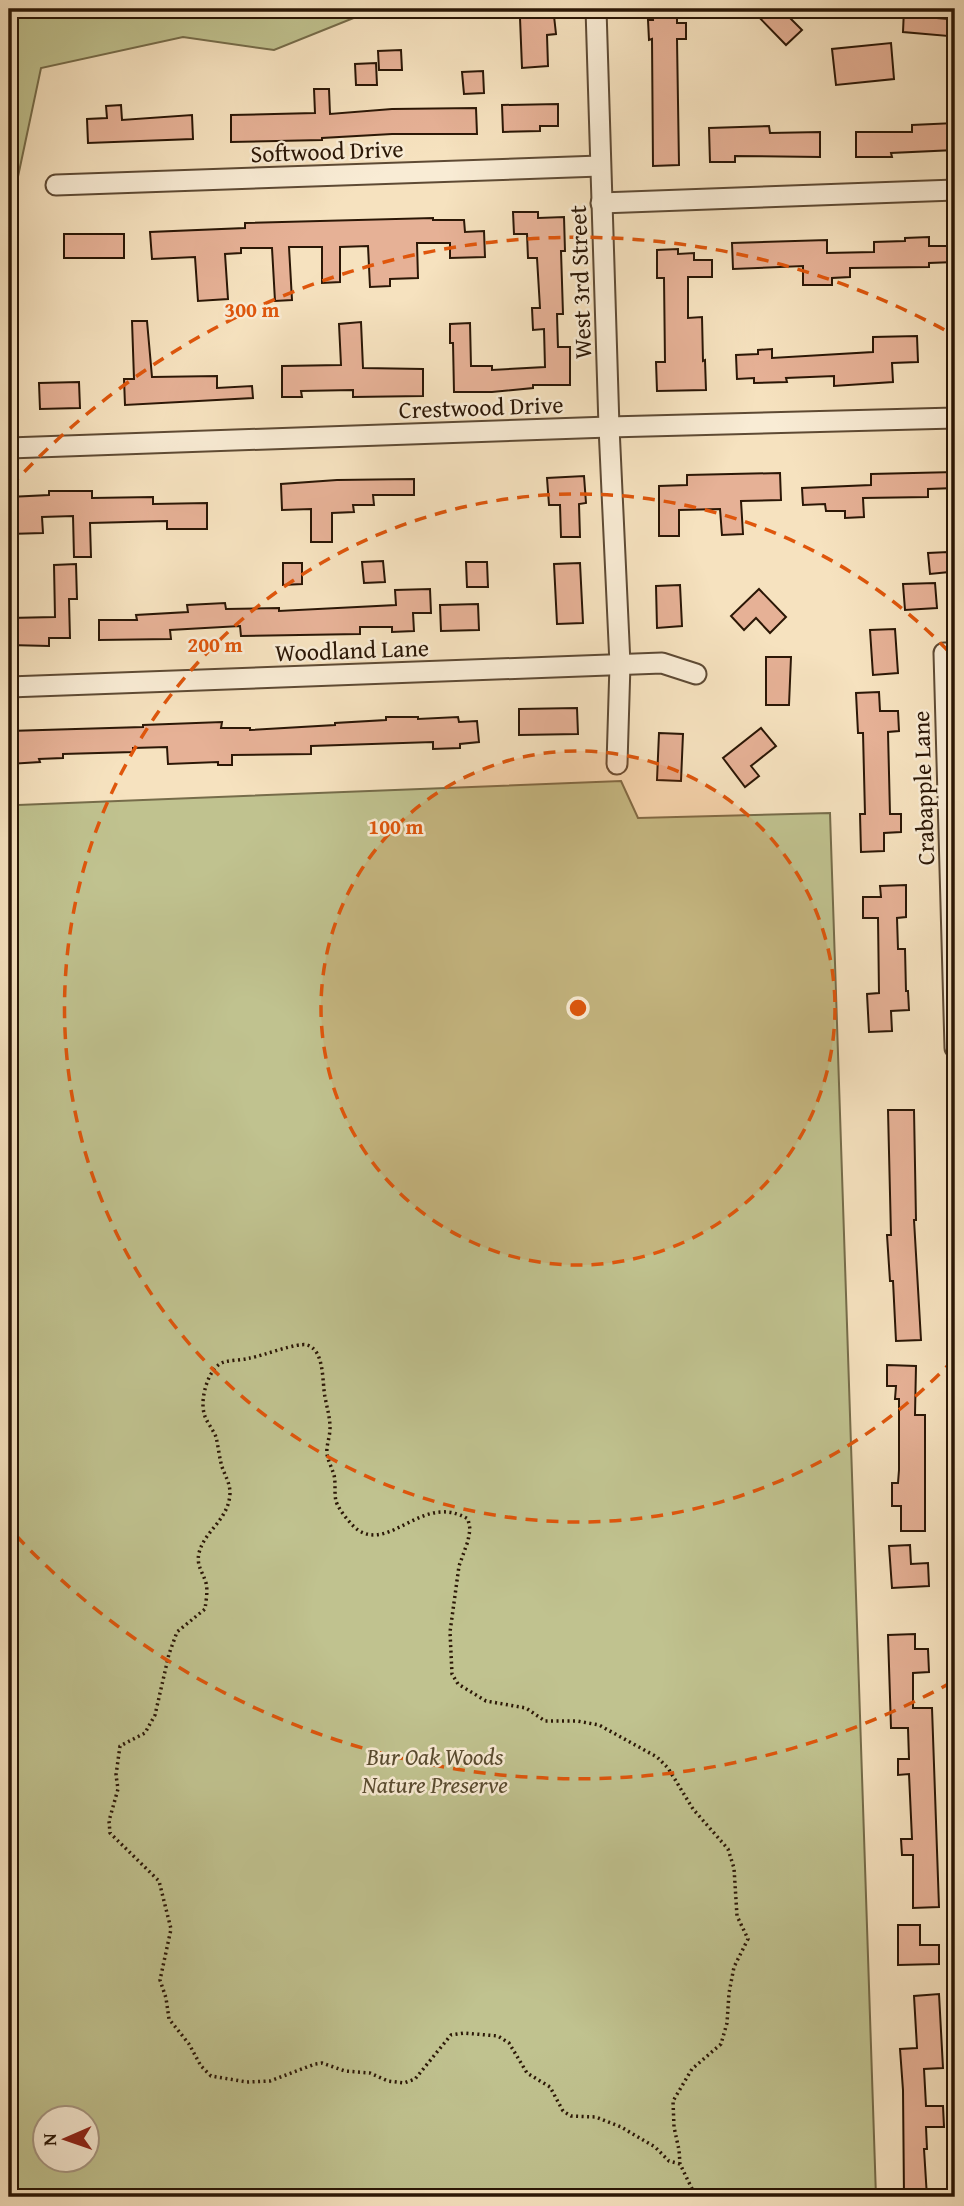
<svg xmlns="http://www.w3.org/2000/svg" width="964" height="2206" font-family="'Gentium Book Plus',serif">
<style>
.green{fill:#c0c28f;stroke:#766c4a;stroke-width:2;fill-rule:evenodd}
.building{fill:#e6b196;stroke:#2b1706;stroke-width:2}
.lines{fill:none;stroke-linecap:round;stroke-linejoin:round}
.minor-casing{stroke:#5e4a34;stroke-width:23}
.path{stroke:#2b1706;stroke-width:3.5;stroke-dasharray:2 3.5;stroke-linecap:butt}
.minor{stroke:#f9ecd5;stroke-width:19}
.ring{fill:none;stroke:#df560c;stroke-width:3.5;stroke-dasharray:12 9}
.labels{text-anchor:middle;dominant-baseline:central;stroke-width:5;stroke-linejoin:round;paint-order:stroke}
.street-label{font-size:24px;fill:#2b1706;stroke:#f9ecd5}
.park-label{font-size:24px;font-style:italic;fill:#584a2f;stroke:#f9ecd5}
.centre{fill:#df560c;stroke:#f9ecd5;stroke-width:3.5}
.ring-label{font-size:21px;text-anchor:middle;font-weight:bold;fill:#df560c;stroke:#f9ecd5;stroke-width:5;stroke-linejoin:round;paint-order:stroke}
</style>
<rect width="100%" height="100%" fill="#f6e2bf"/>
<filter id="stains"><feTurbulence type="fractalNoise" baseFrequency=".00286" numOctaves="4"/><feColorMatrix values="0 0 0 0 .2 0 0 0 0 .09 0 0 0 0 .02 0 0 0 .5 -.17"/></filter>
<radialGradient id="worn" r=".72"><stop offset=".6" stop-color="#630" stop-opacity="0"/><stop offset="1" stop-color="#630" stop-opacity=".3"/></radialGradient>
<g class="green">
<polygon points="9,9 371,9 371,11 274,50 183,37 41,68 9,219"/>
<path d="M621,781L638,818L830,813L876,2197H9V801L18,805ZM46,2118H88V2160H46Z"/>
</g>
<g class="building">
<polygon points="652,9 677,9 677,23 686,23 686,39 677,39 679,165 653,166 652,39 649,40 648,20 653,20"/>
<polygon points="751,9 781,9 802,30 786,45"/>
<polygon points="904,9 925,9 925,17 949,19 948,36 903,32"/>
<polygon points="554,16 556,34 547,35 548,66 522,68 520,18"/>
<polygon points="891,43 894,79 836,85 832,49"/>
<polygon points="401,50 402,70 379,70 378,51"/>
<polygon points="376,63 377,85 356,85 355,64"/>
<polygon points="483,71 484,93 464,94 462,72"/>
<polygon points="314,89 329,89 330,114 392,109 476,108 477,134 392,134 322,138 322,140 231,142 231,115 315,113"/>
<polygon points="558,104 558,126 540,126 540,131 503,132 502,105"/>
<polygon points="121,105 122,120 192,115 193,139 88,143 87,119 107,118 106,106"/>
<polygon points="955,123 955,150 891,153 892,157 856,157 856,132 912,132 912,125"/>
<polygon points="769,126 770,133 820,132 820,157 735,156 735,162 710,162 709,128"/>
<polygon points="513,212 538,212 538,218 564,217 565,251 561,251 563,314 557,314 558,347 570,347 570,385 533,385 533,388 492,392 454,392 453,343 450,343 450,324 470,323 471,366 492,366 492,370 545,367 544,329 533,330 532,308 540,308 537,258 528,258 527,234 514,234"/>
<polygon points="433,218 433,220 464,220 465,232 484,231 485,257 450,258 450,243 417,243 418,278 390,279 390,286 370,287 368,246 340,247 340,282 322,283 322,247 289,247 292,300 275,301 272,248 241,248 241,253 225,254 228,299 198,301 195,257 152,259 150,232 245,228 245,223"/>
<rect x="64" y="234" width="60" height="24"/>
<polygon points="929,237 929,246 955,246 955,262 929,263 929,267 850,268 850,277 832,278 832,285 803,285 803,266 733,269 732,243 827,240 827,253 874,252 874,242 905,241 905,238"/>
<polygon points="678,249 678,254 694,253 694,260 712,260 712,277 688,277 688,318 702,317 703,361 705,360 706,390 657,391 656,362 665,362 664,278 657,278 657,250"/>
<polygon points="132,321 147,321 152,377 217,376 217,388 252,386 253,398 125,405 124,379 134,379"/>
<polygon points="361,322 363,368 423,369 423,396 353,397 353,390 301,391 302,397 282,397 282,366 341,365 339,324"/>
<polygon points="917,336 918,362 892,363 893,382 834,386 834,376 786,378 787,382 754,383 754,378 737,379 736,355 758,354 758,350 772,349 772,358 873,352 873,337"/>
<polygon points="79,382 80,408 40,409 39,383"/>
<polygon points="955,472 955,488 928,489 928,497 863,498 864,517 845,518 845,511 826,511 825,504 803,505 802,488 871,485 871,474"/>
<polygon points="780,473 781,500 741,501 743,534 722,535 720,509 679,510 679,536 659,536 659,486 687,485 687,475"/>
<polygon points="584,476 586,503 579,504 580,537 561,537 560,505 549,505 547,478"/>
<polygon points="414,479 414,495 373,495 374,505 353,505 354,512 332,513 332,542 311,542 311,509 282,510 281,484 337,480"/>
<polygon points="49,491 92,491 92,498 153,497 153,504 207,503 207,529 167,529 167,521 90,523 91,557 74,557 73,516 42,517 43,533 9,534 9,497 49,495"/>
<polygon points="948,552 949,572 930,574 928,553"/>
<polygon points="383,561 385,582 364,583 362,562"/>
<polygon points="466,562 487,562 488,587 467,587"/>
<polygon points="283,563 302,563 302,584 283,585"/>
<polygon points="580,563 583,623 557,624 554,564"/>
<polygon points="76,564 77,599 69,599 70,638 49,638 49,646 9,645 9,618 55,617 54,565"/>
<polygon points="935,583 937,608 905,610 903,584"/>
<polygon points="680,585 682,626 657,628 656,586"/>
<polygon points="430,589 431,613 413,613 414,631 392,632 392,627 360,627 360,634 241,636 240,626 170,630 171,639 99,640 99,620 137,620 136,615 188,612 187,605 225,603 226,609 279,608 279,611 396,605 395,590"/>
<polygon points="759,589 786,617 770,633 756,618 744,630 731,616"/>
<polygon points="478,604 479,630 441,631 440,605"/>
<polygon points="895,629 898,673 873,675 870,630"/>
<polygon points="766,657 791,657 789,705 766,705"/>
<polygon points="879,692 880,711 898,711 899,731 888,732 890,814 901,814 901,832 884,833 884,851 861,852 860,814 865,814 863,733 858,733 856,693"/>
<polygon points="577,708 578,734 519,735 519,709"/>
<polygon points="386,717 418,717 418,719 458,717 459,722 477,721 479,742 460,744 460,748 433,749 433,742 311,746 311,754 232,755 232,765 218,765 218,762 168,764 167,747 133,748 133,752 63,754 63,758 39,759 40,762 9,764 9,731 143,727 143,725 222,722 221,728 250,728 250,730 335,725 335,723 386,720"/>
<polygon points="761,728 776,746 751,766 759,776 745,787 723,758"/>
<polygon points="659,733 683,734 681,781 657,780"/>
<polygon points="906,885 906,917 897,918 898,949 905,949 906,991 908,991 909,1010 891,1011 892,1031 869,1032 867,994 879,993 878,918 863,918 863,897 881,897 880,886"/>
<polygon points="888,1110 914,1110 916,1220 914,1220 921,1340 896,1341 893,1281 890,1281 887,1235 891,1235"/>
<polygon points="887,1365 916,1366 915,1415 925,1415 925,1531 901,1531 901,1506 892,1506 892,1483 898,1483 899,1470 899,1399 895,1399 896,1386 887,1386"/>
<polygon points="910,1545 911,1564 928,1563 929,1586 892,1588 889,1546"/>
<polygon points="915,1634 915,1649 928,1649 929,1672 913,1673 913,1708 932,1708 939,1907 913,1908 913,1855 902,1855 901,1839 912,1839 909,1774 898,1775 898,1759 909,1759 908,1728 891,1728 888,1635"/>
<polygon points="898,1925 920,1925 920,1945 939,1945 939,1964 898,1965"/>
<polygon points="939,1994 943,2068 924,2069 926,2106 943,2106 944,2127 926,2127 927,2149 924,2149 927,2197 904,2197 903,2090 900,2049 917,2048 914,1996"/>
</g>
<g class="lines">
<defs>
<g id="minor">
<polyline points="596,9 609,427 620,664 617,764"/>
<polyline points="56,185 600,166"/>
<polyline points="601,203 955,190"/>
<polyline points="9,448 609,427 955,418"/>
<polyline points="955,653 944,653 955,1048"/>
<polyline points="9,687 662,663 696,674"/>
</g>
</defs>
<use href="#minor" class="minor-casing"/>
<path class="path" d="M680,2164L669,2161L655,2147L621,2127L596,2117L571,2116L563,2111L550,2087L527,2073L509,2043L498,2036L464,2033L451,2035L415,2079L404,2083L388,2081L370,2073L345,2071L322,2063L315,2064L270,2081L247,2082L211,2076L201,2066L189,2044L169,2019L166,1998L160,1980L171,1929L159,1881L110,1833L109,1821L118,1789L116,1775L120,1746L145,1733L155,1715L169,1654L177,1632L205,1609C206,1601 208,1591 206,1583C203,1572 196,1566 199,1553C204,1531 229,1520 230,1493C230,1481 223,1473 221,1463C219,1455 218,1445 216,1437C213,1429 206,1422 204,1413C200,1399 208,1367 224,1362C232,1360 242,1360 250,1358C262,1356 298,1342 307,1345C325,1350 322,1383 325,1397C327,1408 330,1417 330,1428C330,1437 326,1446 327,1454C328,1461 332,1468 334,1475C336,1483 334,1493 336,1501C338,1509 351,1525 358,1530C391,1552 423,1492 468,1519L470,1529L468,1541L459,1566L450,1632L452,1674L458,1684L486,1701L526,1708L545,1721H577L599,1725L657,1757L668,1768L693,1809L728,1849L734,1868L737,1916L748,1939L734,1967L729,1993L727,2023L721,2044L692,2069L673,2101L674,2127L679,2150L680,2164L696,2197"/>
<use href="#minor" class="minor"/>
</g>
<circle cx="578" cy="1008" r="257" fill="#df560c" fill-opacity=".12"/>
<g class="ring">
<circle cx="578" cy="1008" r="257"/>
<path d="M954 1359A514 514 0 1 1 954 657"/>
<path d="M952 1682A771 771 0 0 1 10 1529M10 487A771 771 0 0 1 952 334"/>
</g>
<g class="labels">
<g class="street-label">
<text transform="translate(327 151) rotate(-2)">Softwood Drive</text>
<text transform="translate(580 282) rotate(-92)">West 3rd Street</text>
<text transform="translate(481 407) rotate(-2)">Crestwood Drive</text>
<text transform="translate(352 650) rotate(-2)">Woodland Lane</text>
<text transform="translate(923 788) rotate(-92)">Crabapple Lane</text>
</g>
<g class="park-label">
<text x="435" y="1756">Bur Oak Woods<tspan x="435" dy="28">Nature Preserve</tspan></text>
</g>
</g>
<circle cx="578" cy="1008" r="10" class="centre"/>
<g class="ring-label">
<text x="252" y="317">300 m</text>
<text x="215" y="652">200 m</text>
<text x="396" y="834">100 m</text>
</g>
<rect width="964" height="2206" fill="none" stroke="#f6e2bf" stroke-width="35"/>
<rect x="10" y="10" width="943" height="2185" fill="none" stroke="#2b1706" stroke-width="3.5"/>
<rect x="18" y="18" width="929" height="2171" fill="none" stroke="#2b1706" stroke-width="2"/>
<g transform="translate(66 2139) rotate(268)"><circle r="33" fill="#f9ecd5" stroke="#a79782" stroke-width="2"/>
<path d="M0-5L12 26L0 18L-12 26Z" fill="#8f2418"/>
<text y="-10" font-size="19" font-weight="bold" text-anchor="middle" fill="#2b1706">N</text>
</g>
<rect width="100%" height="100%" filter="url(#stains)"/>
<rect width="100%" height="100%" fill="url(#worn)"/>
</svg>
